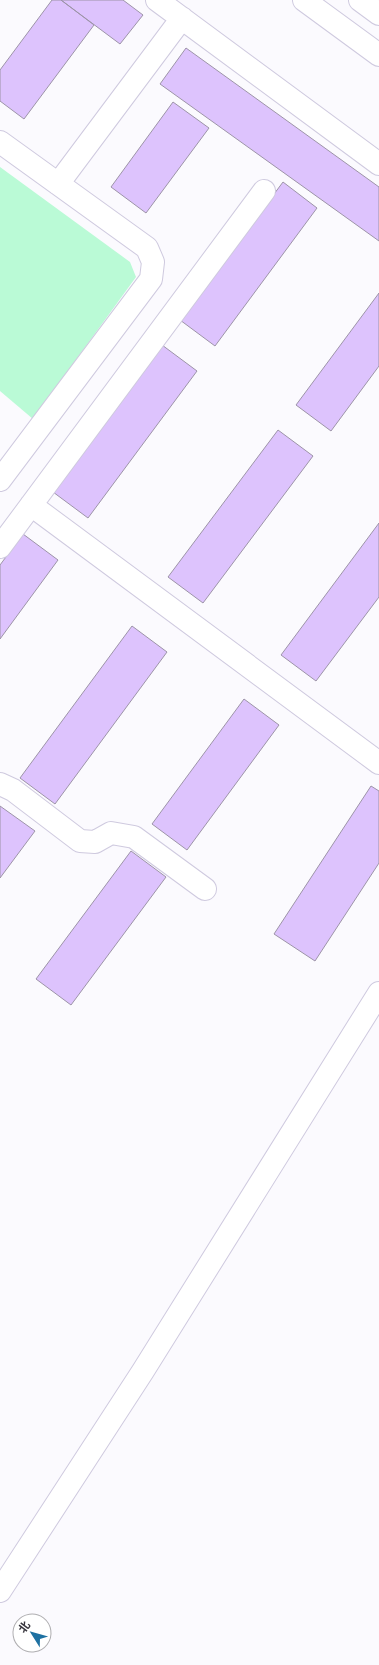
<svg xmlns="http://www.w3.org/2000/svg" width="379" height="1665" viewBox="0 0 379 1665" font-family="'IBM Plex Sans','Noto Sans SC',sans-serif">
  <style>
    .green { fill: #bafad6 }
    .building { fill: #ddc3fd; stroke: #9d94a8 }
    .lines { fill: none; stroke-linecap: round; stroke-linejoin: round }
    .minor-casing { stroke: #cfcadf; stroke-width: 24 }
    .major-casing { stroke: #cfcadf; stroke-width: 24 }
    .minor { stroke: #fff; stroke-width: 22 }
    .major { stroke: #fff; stroke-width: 22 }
  </style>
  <rect width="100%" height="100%" fill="#fbfafe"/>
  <!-- green -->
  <path class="green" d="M0,167L130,262L136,277L33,419L0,391Z"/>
  <!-- building -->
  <path class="building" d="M52,0H61L94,25L24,119L0,101V70Z
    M61,0H123L143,15L120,44Z
    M186,48L379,187V241L160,84Z
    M173,102L209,128L146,213L111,187Z
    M283,182L317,208L215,346L180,320Z
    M379,293V366L331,431L296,405Z
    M162,345L197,371L88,518L53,492Z
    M278,430L313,456L203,603L168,577Z
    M379,523V597L316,681L281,655Z
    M23,534L58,560L0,639V565Z
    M132,626L167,652L55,804L20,778Z
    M244,699L279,725L187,850L152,824Z
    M371,786L379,791V863L315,961L274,934Z
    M0,806L35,831L0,878Z
    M131,851L166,877L71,1005L36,979Z"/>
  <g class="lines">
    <!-- minor casing -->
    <g class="minor-casing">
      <path id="minor" d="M157,0L379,164
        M0,142L147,248L153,262L151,279L0,480
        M58,184L182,18
        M31,505L379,763
        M0,547L264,191
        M0,784L13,790L80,841L95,842L111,833L134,837L205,889
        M0,1591L143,1371L379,993"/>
    </g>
    <!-- major casing -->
    <g class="major-casing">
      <path id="major" d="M304,0L379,55
        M360,0L379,14"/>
    </g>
    <!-- minor -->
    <use href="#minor" class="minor"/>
    <!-- major -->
    <use href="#major" class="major"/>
  </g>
  <!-- north arrow -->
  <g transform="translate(32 1633) rotate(307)"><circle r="19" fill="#ffffff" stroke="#afaeb1"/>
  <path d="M0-3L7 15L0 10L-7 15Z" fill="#1e71a2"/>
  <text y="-6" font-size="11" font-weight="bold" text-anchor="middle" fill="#37353d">北</text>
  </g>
</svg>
